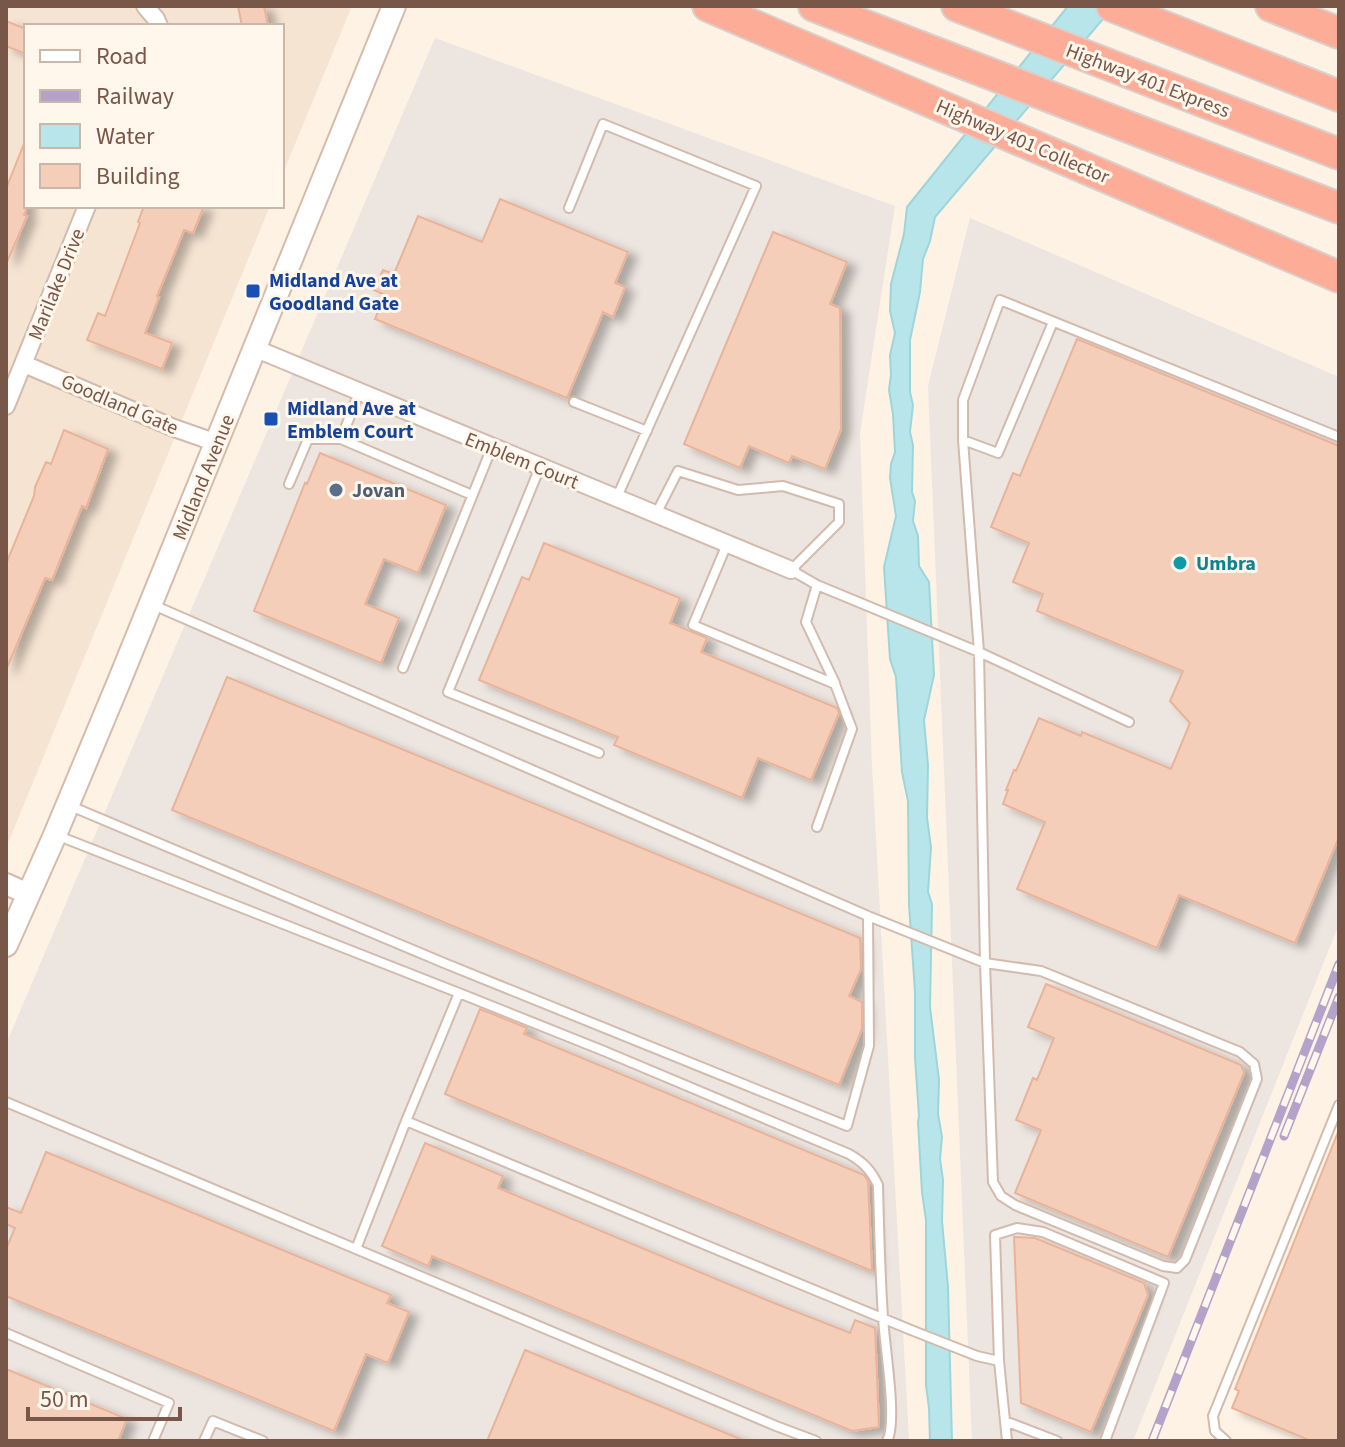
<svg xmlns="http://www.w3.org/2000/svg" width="1345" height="1447" viewBox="0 0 1345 1447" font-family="'Source Sans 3',sans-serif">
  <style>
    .residential { fill: #f6e4d2 }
    .industrial { fill: #ede5df }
    .water { fill: #b7e5e9; stroke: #9dd5db; stroke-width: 2 }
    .building { fill: #f5ceba; stroke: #e9b399; stroke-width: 2; filter: url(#shadow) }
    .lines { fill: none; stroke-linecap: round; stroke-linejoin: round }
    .service-casing { stroke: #d2bbac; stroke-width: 12 }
    .minor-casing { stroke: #d2bbac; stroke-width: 20 }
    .tertiary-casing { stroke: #d2bbac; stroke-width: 24 }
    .secondary-casing { stroke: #d6bbaa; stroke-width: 26 }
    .motorway-casing { stroke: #d9d0cc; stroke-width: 34 }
    .service { stroke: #fff; stroke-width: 8 }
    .minor { stroke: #fff; stroke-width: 16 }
    .tertiary { stroke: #fff; stroke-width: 20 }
    .secondary { stroke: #fff; stroke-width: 22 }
    .motorway { stroke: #fcac97; stroke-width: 30 }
    .rail-casing { stroke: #b4a2c9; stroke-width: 9 }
    .rail { stroke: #fff7ec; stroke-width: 6; stroke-dasharray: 18; stroke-linecap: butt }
    .transit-dot { fill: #1a4fb4; stroke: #fff7ec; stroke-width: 3 }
    .service-dot { fill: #5c6f8a; stroke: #fff7ec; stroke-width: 3 }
    .culture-dot { fill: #0f9aa8; stroke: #fff7ec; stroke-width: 3 }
    .labels { text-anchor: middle; stroke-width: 6; stroke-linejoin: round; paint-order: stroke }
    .street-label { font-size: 20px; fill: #785648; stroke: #fff7ec }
    .transit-label { font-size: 20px; font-weight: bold; fill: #164399; stroke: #fff7ec; text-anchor: start }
    .service-label { font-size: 20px; font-weight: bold; fill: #4e5e75; stroke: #fff7ec; text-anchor: start }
    .culture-label { font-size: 20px; font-weight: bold; fill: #0d838f; stroke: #fff7ec; text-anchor: start }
  </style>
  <defs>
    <filter id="shadow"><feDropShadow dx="9" dy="5" stdDeviation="4" flood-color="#0004"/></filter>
  </defs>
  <rect width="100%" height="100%" fill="#fef2e5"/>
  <!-- residential -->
  <path class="residential" d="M6,6H352L282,176V26H26V206H270L6,848Z"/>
  <!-- industrial -->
  <path class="industrial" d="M435,38L895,206L860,433L872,766L909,1441H6V1044Z
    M970,218L1339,377V924L1133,1441H972L928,386Z"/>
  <!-- water -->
  <path class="water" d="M1068,6H1114L935,217L930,241L923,259L920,292L910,340V392L913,405L910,432L913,445L912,492L915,501L913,521L918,536L919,566L929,582L934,675L924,720L928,765L927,818L931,847L928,892L932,904L930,1007L939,1080L938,1114L942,1137L940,1159L943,1180L942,1221L948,1287L952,1441H930L929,1408L926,1385V1220L922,1192L918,1122L919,1116L915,1058V992L909,905L908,801L902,772L896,677L890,659L884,567L896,516L890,478L891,464L895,452L893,414L889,390L891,375L890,355L895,333L890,311L891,284L904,234L907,207Z"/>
  <!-- building -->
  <path class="building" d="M238,6H264L268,26H242Z
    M6,21L26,29V54L6,46Z
    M25,141L26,210L24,215L27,216L7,262L6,189Z
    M500,199L628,252L615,283L625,287L613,317L603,312L567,398L375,319L385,295L374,290L383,270L394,274L418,216L482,242Z
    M144,206H204L193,233L184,230L157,296L159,297L145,333L172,343L162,369L87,340L98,313L105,316L140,223L138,222Z
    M773,232L847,262L830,304L840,308L841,429L825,469L792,456L789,463L749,446L740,468L684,444Z
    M1077,339L1339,446V837L1295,943L1179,895L1157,948L1017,889L1045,822L1003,804L1008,790H1006L1014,770L1016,771L1039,718L1081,736L1082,732L1171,769L1190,723L1170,701L1183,671L1037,611L1043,594L1013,582L1029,543L991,527L1013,473L1020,476Z
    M64,430L108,449L86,508L82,506L52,580L45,578L6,670V564L34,496L35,487L46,462L51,464Z
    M320,453L446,505L418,573L384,559L365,604L399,618L381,663L254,611L305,483L307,484Z
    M544,543L680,598L670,623L707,638L701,652L837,708L839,713L811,780L758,758L742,798L614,745L618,737L479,680L522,577L529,580Z
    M227,677L860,938L861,969L849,996L862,1002V1029L839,1085L172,810Z
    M1046,984L1241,1065L1244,1073L1168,1257L1015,1193L1041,1130L1016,1120L1033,1078L1037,1080L1054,1038L1028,1027Z
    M480,1009L527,1028L524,1034L864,1175L868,1181L872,1271L445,1094Z
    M1338,1132L1339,1441H1311L1232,1408L1239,1391L1235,1389Z
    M425,1143L503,1176L498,1188L769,1301L850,1333L855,1320L875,1328L879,1427L852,1431L432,1256L428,1266L382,1246Z
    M46,1152L391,1295L387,1303L409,1312L388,1363L366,1354L334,1431L6,1296V1249L15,1228L6,1224V1207L21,1213Z
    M1014,1237L1035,1238L1144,1283L1148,1295L1091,1432L1021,1403Z
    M525,1350L745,1441H487Z
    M6,1369L127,1419L118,1441H6Z"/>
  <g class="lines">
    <!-- service casing -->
    <g class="service-casing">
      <path id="service" d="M569,208L603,124L756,186L617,497
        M574,402L647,431
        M341,439L359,393
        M963,440L998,453L1053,322
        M540,467L448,692L599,753
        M289,484L308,439H341L472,495
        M656,514L678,471L738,490L783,486L839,504V522L791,570L817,585L979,652L1129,722
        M727,544L693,625L835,684L852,729L817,827
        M817,585L806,622L835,683
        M151,604L868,916L985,963L993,1182L1001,1196L1015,1205L1163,1266L1177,1268L1185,1260L1257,1079L1254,1064L1240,1052L1041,971L985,963L979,652L963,440V400L1000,300L1339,437
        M403,668L492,447
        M68,805L444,963L847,1126L869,1046L868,916
        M56,835L459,993L406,1121
        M459,993L604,1051L849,1154C863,1162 871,1170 878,1185C879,1229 880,1273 883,1317C884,1343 898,1422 887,1441
        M6,1102L356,1249L406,1121L911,1330L977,1356L999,1361L995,1235L1017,1228L1043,1232L1164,1283L1105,1441
        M356,1249L776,1426L816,1441
        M6,1333L169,1403L153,1441
        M999,1361L1007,1441
        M1005,1421L1057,1441
        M204,1441L213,1421L263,1441
        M1226,1441L1215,1431L1213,1416L1339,1105"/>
    </g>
    <!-- minor casing -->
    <g class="minor-casing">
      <path id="minor" d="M145,6L156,19L159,26
        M254,348L791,570
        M24,364L174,428L217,443
        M6,406L87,206"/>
    </g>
    <!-- tertiary casing -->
    <g class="tertiary-casing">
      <path id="tertiary" d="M6,884L28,894"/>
    </g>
    <!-- secondary casing -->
    <g class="secondary-casing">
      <path id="secondary" d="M6,945L55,835L118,684L394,6"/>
    </g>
    <!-- motorway casing -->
    <g class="motorway-casing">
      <path id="motorway" d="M708,6L1339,277
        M814,6L1339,208
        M957,6L1339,154
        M1112,6L1339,96
        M1271,6L1339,33"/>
    </g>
    <!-- service -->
    <use href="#service" class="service"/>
    <!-- minor -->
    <use href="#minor" class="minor"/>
    <!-- tertiary -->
    <use href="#tertiary" class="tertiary"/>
    <!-- secondary -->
    <use href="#secondary" class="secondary"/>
    <!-- motorway -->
    <use href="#motorway" class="motorway"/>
    <!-- rail casing -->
    <g class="rail-casing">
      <path id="rail" d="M1284,1136L1339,997
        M1152,1441L1339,964"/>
    </g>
    <!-- rail -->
    <use href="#rail" class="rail"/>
  </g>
  <!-- markers -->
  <g class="transit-dot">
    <rect x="245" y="283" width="16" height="16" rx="4"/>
    <rect x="263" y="411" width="16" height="16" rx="4"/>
  </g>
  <circle class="service-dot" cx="336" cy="490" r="8"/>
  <circle class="culture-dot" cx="1180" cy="563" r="8"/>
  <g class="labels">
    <!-- street labels -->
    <g class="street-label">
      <text transform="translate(1148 80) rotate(21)" y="7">Highway 401 Express</text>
      <text transform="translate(1023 141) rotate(23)" y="7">Highway 401 Collector</text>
      <text transform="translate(56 284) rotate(-68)" y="7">Marilake Drive</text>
      <text transform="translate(120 404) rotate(23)" y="7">Goodland Gate</text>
      <text transform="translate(522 460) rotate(22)" y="7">Emblem Court</text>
      <text transform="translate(203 477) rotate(-68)" y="7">Midland Avenue</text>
    </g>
    <!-- transit labels -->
    <g class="transit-label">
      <text x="269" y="287">Midland Ave at<tspan x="269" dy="23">Goodland Gate</tspan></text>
      <text x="287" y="415">Midland Ave at<tspan x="287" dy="23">Emblem Court</tspan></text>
    </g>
    <!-- service labels -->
    <g class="service-label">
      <text x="352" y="497">Jovan</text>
    </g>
    <!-- culture labels -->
    <g class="culture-label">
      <text x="1196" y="570">Umbra</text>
    </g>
  </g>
  <!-- border -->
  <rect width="1345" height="1447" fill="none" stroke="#785648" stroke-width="16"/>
  <!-- legend -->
  <rect x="24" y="24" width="260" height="184" fill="#fff7ec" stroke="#c9b7aa" stroke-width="2"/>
  <rect x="40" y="50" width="40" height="12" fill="#ffffff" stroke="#c9b7aa" stroke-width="2"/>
  <text x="96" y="64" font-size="24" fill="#785648">Road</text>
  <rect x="40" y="90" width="40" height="12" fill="#b4a2c9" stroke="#c9b7aa" stroke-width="2"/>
  <text x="96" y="104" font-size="24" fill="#785648">Railway</text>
  <rect x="40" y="124" width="40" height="24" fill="#b7e5e9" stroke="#c9b7aa" stroke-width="2"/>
  <text x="96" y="144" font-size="24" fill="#785648">Water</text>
  <rect x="40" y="164" width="40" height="24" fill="#f5ceba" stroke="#c9b7aa" stroke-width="2"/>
  <text x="96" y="184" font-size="24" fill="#785648">Building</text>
  <!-- scale -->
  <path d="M28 1407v12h152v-12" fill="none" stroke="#785648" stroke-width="4"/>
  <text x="40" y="1407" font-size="24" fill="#785648" stroke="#fff7ec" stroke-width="6" paint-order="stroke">50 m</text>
</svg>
